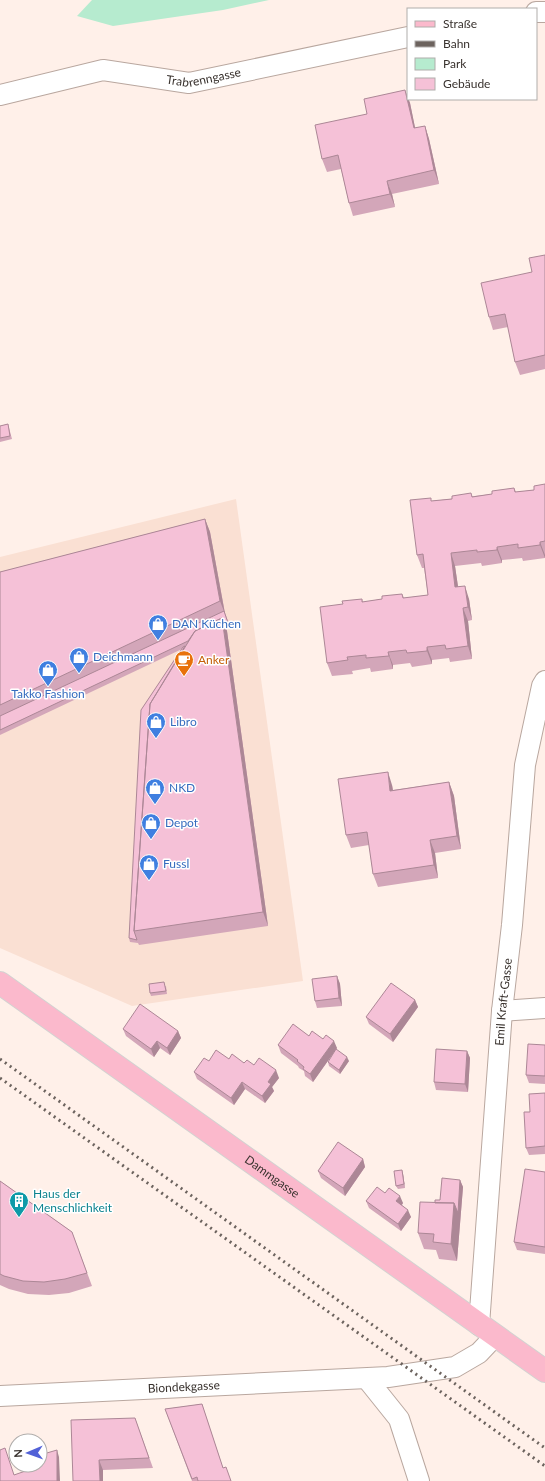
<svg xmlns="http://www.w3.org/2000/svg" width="545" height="1481" viewBox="0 0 545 1481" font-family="Lato,sans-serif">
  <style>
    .built { fill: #fae0d3 }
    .green { fill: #b6ebcf }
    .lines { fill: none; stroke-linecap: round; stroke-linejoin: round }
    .minor-casing { stroke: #b9a79f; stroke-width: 22 }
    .primary-casing { stroke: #d3d2d1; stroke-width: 24 }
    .minor { stroke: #fff; stroke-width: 20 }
    .primary { stroke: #fbb9cc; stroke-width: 22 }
    .rail { stroke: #6c635e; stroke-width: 3; stroke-dasharray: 2 4; stroke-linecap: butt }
    .wall { fill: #d3a6b9 }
    .shaded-wall { fill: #ac8796 }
    .building { fill: #f5c1d7; stroke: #ac8796 }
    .labels { text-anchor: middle; stroke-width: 3; stroke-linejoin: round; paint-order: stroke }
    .street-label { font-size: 12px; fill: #39322e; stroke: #fff }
    .shop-label { font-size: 12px; fill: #366cbe; stroke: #fff; text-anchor: start }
    .food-label { font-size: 12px; fill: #c56008; stroke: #fff; text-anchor: start }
    .culture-label { font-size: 12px; fill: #0d838f; stroke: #fff; text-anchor: start }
  </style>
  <rect width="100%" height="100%" fill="#fff0e9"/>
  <!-- built -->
  <path class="built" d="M236,499L303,981L132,1006L0,948V557Z"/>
  <!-- green -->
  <path class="green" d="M92,0H269L223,10L113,26L77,16Z"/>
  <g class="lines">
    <!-- minor casing -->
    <g class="minor-casing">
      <g id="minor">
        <path d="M536,12H545"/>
        <path id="s1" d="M0,95L103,70L189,83L408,37"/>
        <path d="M502,1011L545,1008"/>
        <path id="s2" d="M479,1325L502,1011L512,925L525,765L542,686L545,681"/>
        <path d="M367,1379L399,1419L419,1481"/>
        <path id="s3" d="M0,1396L388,1377L455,1367L479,1353L495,1336"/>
      </g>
    </g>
    <!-- primary casing -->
    <g class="primary-casing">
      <g id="primary">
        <path id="s4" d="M0,983L545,1371"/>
      </g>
    </g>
    <!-- minor -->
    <use href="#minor" class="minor"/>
    <!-- primary -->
    <use href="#primary" class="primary"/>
    <!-- rail -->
    <path class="rail" d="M0,1059L545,1448
      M0,1078L545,1466"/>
  </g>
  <!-- wall -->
  <path class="wall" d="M408,99L410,103L415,128L425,126L429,139L439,184L392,194L395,207L353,216L349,203L341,169L327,172L322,159L367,114Z
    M545,255V369L520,375L515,362L508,327L493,330L489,317L532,272Z
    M8,424L12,439L0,442V426Z
    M545,484V558L523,561L522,558L502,560V563L482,566L481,563L455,566L458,587L469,599L472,620L468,621L472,659L450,662L449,658L432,660V664L412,667L410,663L393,665V669L371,672L370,668L352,671L353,674L332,676L327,663L343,604L362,599L363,602L382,599L402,594L404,598L428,595L424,568H422L417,555L432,501L492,494L514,488L516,492L534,490Z
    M205,519L210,532L225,613L230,626L226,628L227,631L268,926L139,945L138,943L130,942L129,938L182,649L0,735V572Z
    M449,782L454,796L461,849L435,853L438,878L378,887L373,874L369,845L351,848L346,835L392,785L393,790Z
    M337,976L340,984L342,1006L317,1008L315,1001Z
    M166,986L167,994L151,996L150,993Z
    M415,1000L418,1007L393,1042L369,1024L366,1017Z
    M123,1029L178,1031L181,1038L170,1055L160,1048L154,1057L126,1036Z
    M309,1036L323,1039L337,1048L313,1082L305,1076L304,1071L299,1068L298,1066L281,1053L278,1045Z
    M545,1045V1084L529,1083L526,1075Z
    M467,1051L470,1058L468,1092L436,1090L434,1082Z
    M229,1059L254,1065L279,1078L272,1087L274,1091L265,1103L245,1089L234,1105L197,1079L194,1072L209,1061Z
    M349,1061L340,1074L329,1066L328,1062Z
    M545,1093V1154L529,1155L526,1148L530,1112Z
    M363,1159L365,1167L345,1196L321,1178L318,1171Z
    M402,1170L403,1174L405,1188L398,1189L396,1186Z
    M545,1172V1254L517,1250L514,1242Z
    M460,1180L463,1187L457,1261L439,1259L436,1250L424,1249L418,1233L435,1203L440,1200Z
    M0,1181L72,1232L92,1286L69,1293L49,1295L28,1294L9,1289L0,1285Z
    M385,1193L403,1203L402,1205L411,1217L401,1231L369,1208L366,1201Z
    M202,1404L223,1468L231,1481H192L165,1409Z
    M135,1418L153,1468L103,1470V1481H73Z"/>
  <!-- shaded-wall -->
  <path class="shaded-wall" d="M405,90L410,103L418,142L414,128Z
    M425,126L429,139L439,184L434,170Z
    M387,181L392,194L395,207L390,194Z
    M205,519L210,532L225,614L220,601Z
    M540,542L545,555V558L540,545Z
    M497,547L502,560V563L497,550Z
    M451,553L455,566L460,600L455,587Z
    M465,586L469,599L472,620L468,607Z
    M463,608L468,621L472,659L468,646Z
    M222,618L227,631L268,926L263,912Z
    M427,647L432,660V664L427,651Z
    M388,652L393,665V669L389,656Z
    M388,772L392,785L395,804L390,791Z
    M449,782L454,796L461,849L457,836Z
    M430,840L435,853L438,878L434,865Z
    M337,976L340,984L342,1006L339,998Z
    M415,1000L418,1007L393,1042L390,1034Z
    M178,1031L181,1038L170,1055L167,1048Z
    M157,1041L160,1048L154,1057L151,1049Z
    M334,1041L337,1048L313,1082L310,1074Z
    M467,1051L470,1058L468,1092L465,1084Z
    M347,1057L349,1061L340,1074L339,1070Z
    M276,1070L279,1078L272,1087L274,1091L265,1103L262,1096L268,1082Z
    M242,1082L245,1089L234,1105L231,1098Z
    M363,1159L365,1167L345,1196L343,1188Z
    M402,1170L403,1174L405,1188L404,1184Z
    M460,1180L463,1187L457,1261L451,1244L454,1203Z
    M400,1196L403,1203L399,1209L396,1201Z
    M408,1210L411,1217L401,1231L398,1224Z
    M57,1450L59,1457L60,1481H57Z
    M99,1460L103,1470V1481H100Z"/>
  <!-- building -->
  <path class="building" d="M405,90L414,128L425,126L434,170L387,181L390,194L349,203L338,155L322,159L315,125L367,114L364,99Z
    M545,255V355L515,362L505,314L489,317L481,283L532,272L529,258Z
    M8,424L10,436L0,438V426Z
    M545,484V541L540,542V545L518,548V544L497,547V550L477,552V550L451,553L455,587L465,586L468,607L463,608L468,646L446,649L445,645L427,647V651L407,653L406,650L388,652L389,656L366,658V655L347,657L348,660L327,663L320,607L343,604L342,601L362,599V602L382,599V596L402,594L403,598L428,595L423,554L417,555L410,500L431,498V501L452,499V496L471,493L472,497L492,494V491L514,488L515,492L534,490V486Z
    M205,519L220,601L0,705V572Z
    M224,611L228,623L224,624L222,618L195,631L188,641L0,730V716Z
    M222,618L263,912L134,931L150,704L195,631Z
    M185,646L150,704L134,931L137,940L129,938L141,710L183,647Z
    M388,772L390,791L449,782L457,836L430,840L434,865L373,874L367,832L346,835L338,779Z
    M337,976L339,998L315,1001L312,979Z
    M164,982L166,991L150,993L149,984Z
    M391,983L415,1000L390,1034L366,1017Z
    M140,1004L178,1031L167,1048L157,1041L151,1049L123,1029Z
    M293,1024L309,1036L312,1031L323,1039L326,1035L334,1041L310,1074L303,1069L304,1067L297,1061L298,1060L278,1045Z
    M528,1044L545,1045V1076L526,1075Z
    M336,1049L347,1057L339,1070L328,1062Z
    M436,1049L467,1051L465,1084L434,1082Z
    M216,1050L229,1059L232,1054L244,1063L247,1060L254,1065L259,1058L276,1070L268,1082L271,1084L262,1096L242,1082L231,1098L194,1072L204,1058L209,1061Z
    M545,1093V1146L526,1148L524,1112H530L529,1094Z
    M338,1142L363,1159L343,1188L318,1171Z
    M525,1169L545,1172V1247L514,1242Z
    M402,1170L404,1184L396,1186L394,1171Z
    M442,1178L460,1180L458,1213L454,1203H435V1200H440Z
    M0,1181L72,1232L87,1273L65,1279L44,1282L23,1281L4,1276L0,1274Z
    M377,1187L385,1193L389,1188L400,1196L396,1201L408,1210L398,1224L366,1201Z
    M420,1202L454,1203L451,1244L433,1242L434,1234L418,1233Z
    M202,1404L223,1468L226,1467L231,1481H198L197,1477L192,1479L165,1409Z
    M135,1418L149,1458L99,1460L100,1481H73L71,1420Z
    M5,1448L14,1475L34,1468L33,1465H40V1455L57,1450V1481H0V1450Z"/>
  <!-- icons -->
  <defs>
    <g id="shop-pin" transform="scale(1)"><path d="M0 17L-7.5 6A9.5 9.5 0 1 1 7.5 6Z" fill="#3f7fe0" stroke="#fff"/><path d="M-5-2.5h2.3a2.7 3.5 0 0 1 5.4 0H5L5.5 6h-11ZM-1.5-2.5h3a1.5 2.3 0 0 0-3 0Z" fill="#fff"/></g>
    <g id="cafe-pin" transform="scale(1)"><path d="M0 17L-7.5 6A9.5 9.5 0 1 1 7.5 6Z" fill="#e8710a" stroke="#fff"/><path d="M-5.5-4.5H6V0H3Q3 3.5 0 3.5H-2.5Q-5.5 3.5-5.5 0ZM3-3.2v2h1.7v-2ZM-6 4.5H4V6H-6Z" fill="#fff"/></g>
    <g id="building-pin" transform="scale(1)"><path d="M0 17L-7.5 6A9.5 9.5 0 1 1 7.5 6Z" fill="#0f9aa8" stroke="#fff"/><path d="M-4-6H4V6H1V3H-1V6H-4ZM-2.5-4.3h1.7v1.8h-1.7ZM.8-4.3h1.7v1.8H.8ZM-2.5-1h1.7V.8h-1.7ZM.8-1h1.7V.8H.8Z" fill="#fff"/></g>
  </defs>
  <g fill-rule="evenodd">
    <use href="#shop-pin" x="158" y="624"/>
    <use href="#shop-pin" x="79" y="657"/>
    <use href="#cafe-pin" x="184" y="660"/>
    <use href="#shop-pin" x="48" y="670"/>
    <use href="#shop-pin" x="156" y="722"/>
    <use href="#shop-pin" x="155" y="788"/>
    <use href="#shop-pin" x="151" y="823"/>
    <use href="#shop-pin" x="149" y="864"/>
    <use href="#building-pin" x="19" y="1201"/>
  </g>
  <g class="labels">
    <!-- street labels -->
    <g class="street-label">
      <text dy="4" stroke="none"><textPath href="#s1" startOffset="208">Trabrenngasse</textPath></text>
      <text dy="4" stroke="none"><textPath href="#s2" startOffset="324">Emil Kraft-Gasse</textPath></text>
      <text dy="4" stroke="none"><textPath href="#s4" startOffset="334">Dammgasse</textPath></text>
      <text dy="4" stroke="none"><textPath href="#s3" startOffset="184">Biondekgasse</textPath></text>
    </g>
    <!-- shop labels -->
    <g class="shop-label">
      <text x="172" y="628">DAN Küchen</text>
      <text x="93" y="661">Deichmann</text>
      <text x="48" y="698" text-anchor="middle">Takko Fashion</text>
      <text x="170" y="726">Libro</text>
      <text x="169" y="792">NKD</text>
      <text x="165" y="827">Depot</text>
      <text x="163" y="868">Fussl</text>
    </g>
    <!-- food labels -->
    <g class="food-label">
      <text x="198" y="664">Anker</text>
    </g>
    <!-- culture labels -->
    <g class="culture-label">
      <text x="33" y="1198">Haus der<tspan x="33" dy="14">Menschlichkeit</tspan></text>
    </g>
  </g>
  <!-- legend -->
  <rect x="407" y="8" width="130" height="92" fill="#ffffff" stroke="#b0adab"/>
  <rect x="415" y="21" width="20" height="6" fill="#fbb9cc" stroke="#b0adab"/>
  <text x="443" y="28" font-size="12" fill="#39322e">Straße</text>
  <rect x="415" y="41" width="20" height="6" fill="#6c635e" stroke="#b0adab"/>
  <text x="443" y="48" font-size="12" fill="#39322e">Bahn</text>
  <rect x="415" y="58" width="20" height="12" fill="#b6ebcf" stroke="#b0adab"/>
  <text x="443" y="68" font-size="12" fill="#39322e">Park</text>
  <rect x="415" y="78" width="20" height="12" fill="#f5c1d7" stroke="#b0adab"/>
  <text x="443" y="88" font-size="12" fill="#39322e">Gebäude</text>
  <!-- north arrow -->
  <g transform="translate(28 1453) rotate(268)"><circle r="19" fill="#ffffff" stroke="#b0adab"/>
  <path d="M0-3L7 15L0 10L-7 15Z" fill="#5261d7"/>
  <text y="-6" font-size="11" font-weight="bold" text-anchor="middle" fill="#39322e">N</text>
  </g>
</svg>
